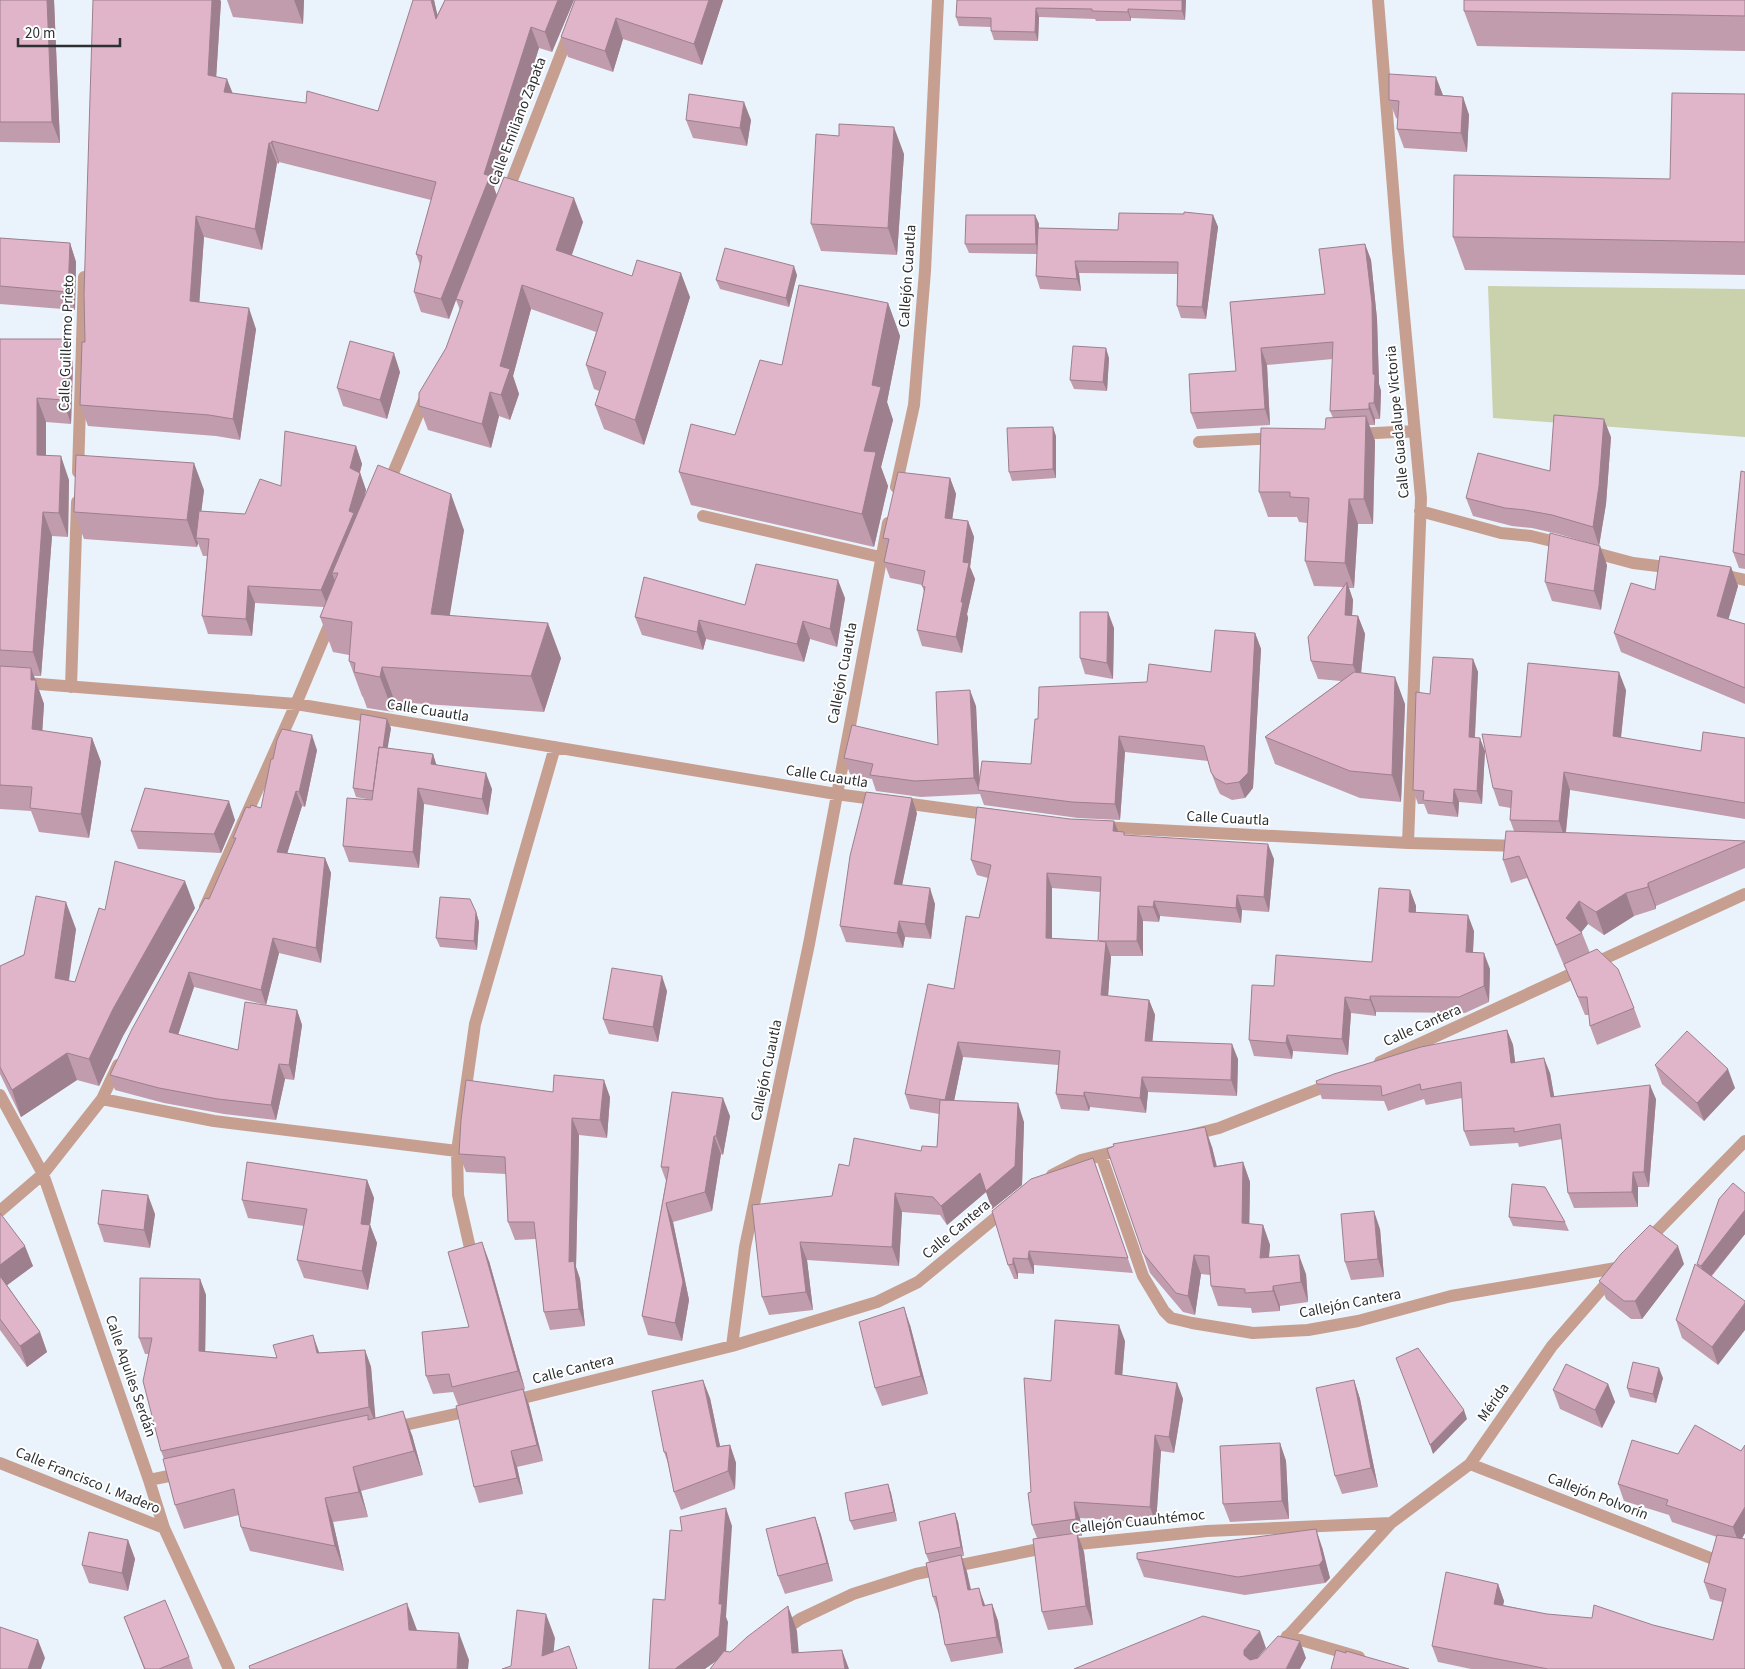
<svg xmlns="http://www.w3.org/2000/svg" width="1745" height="1669" viewBox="0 0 1745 1669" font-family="'Source Sans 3',sans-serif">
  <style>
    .green { fill: #cad1ad }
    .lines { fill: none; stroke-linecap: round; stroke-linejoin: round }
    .minor { stroke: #c79f91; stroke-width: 12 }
    .wall { fill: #c19cad; fill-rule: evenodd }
    .shaded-wall { fill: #9d7f8d }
    .building { fill: #e0b5c9; stroke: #9d7f8d; fill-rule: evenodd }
    .labels { text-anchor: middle; stroke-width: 4; stroke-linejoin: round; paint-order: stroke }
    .street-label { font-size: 15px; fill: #2d3033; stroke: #fff }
  </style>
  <rect width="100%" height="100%" fill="#eaf3fb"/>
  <!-- green -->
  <path class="green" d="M1488,286L1745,289V437L1493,418Z"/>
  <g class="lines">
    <!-- minor -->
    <path class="minor" d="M1378,0L1398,251L1421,498L1408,843
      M507,193L582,0
      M1357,434L1414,431
      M1199,442L1277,438
      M78,472L84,277
      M388,485L427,393
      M896,487L914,405L925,271L938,0
      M1420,511L1501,533L1531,536L1564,544
      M703,516L880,557
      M1588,551L1633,563L1674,568
      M1718,574L1745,580
      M0,681L296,704L836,794L993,815
      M71,687L77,502
      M1099,827L1408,843L1522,846
      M205,907L296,704L333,616
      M1380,1062L1745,894
      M0,1095L43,1174L149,1480L164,1528L229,1669
      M102,1099L214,1121L457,1151
      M1191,1135L1219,1128L1334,1083
      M1101,1155L1143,1276L1164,1311L1171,1318L1192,1323L1253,1333L1308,1330L1358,1321L1451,1296L1622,1267
      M1052,1175L1081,1160L1125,1149
      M0,1211L43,1174L102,1099L118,1065
      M1647,1241L1745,1141
      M470,1248L458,1195L457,1151L475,1024L555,747
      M732,1346L745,1247L809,944L888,523
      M511,1401L732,1346L877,1302L918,1282L1006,1209
      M391,1428L474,1410
      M0,1463L164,1528
      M1470,1464L1713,1559
      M149,1480L184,1473
      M781,1632L800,1619L853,1594L916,1574L1049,1547L1207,1531L1391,1523
      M1287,1636L1359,1657
      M1258,1669L1391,1523L1470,1464L1552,1346L1612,1277"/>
  </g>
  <!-- wall -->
  <path class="wall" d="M0,0H54L60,143L0,142Z
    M227,0H304L303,24L233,17Z
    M434,0L437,15L445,0H574L552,52L539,48L494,188L497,195L583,222L572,255L690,297L644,445L604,429L595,405L599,391L594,389L586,365L596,332L531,309L513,376L519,394L510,420L499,416L491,448L428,430L419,406L446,348L460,310L456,300L449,319L421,312L414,292L420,265L416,254L431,200L279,162V164L277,163L262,250L204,237L199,302L256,329L240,440L216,436L88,426L80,405L85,342L221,1L216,77L232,93L306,103L378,111Z
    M575,0H723L702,65L623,39L613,72L568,57L561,37Z
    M957,0H1186L1185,20L1131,18V21H1096L1095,19L1039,17L1038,41L994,40L991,31V27L959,26L956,17Z
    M1745,0V51L1477,46L1464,11Z
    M1745,94V275L1465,270L1453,237L1670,179Z
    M1443,95L1463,97L1469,115L1467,152L1404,148L1397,129L1398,119L1396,118L1389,100Z
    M686,120H751L747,146L693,138Z
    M904,154L897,255L821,251L811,224Z
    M1035,215L1039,224V228L1118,230L1213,215L1218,227L1206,319L1181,318L1177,306V274L1079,273L1081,291L1040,289L1036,276L1037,254L969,253L965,244Z
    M0,238L70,243L76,262L75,310L0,304Z
    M1365,244L1371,260L1377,319L1379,384L1381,391L1380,419H1375V425H1369L1375,441L1373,524H1358L1354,588H1349L1353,600L1352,615L1358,616L1365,634L1361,673L1405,704L1401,802L1360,798L1275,764L1265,737L1341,681L1318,679L1311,661L1343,587L1314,586L1305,561L1307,523L1299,522L1297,517H1268L1259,492L1325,429L1333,418L1330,411L1333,359L1267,365L1270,425L1197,429L1191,413L1236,371L1230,302L1325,294Z
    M797,275L789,307L720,289L716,280Z
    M888,303L900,336L887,402L893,420L881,467L888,486L874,547L691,505L679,472L735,435L782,365Z
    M0,339H65L73,363L71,424L46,422V455L69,480L68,537L52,536L41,676H34L44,704L42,731L92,738L101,762L89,838L39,832L31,811L0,809Z
    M1109,358L1107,391L1074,389L1070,380Z
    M400,372L387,419L343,406L337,388Z
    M1056,436V478L1012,481L1009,472Z
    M1611,437L1606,504L1599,546L1558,534L1532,528L1512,526L1473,516L1466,498L1550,471Z
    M356,446L362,464L360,472L366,490L365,495L464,530L449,616L561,658L544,712L395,702L393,712L367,708L363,697L362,696L349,661V655L333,652L320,617L324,607L255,603L252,636L208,634L202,616L207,556H203L198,543L197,547L84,539L74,512L204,490L201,511L245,514L281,486Z
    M1745,472V569L1739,568L1733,552Z
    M950,478L956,494L952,519L968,521L974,537L970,567L975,579L967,614L968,618L962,653L922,646L917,630L924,592L922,585L890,578L884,562L887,548L883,538Z
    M1607,565L1601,610L1552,601L1545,582Z
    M1731,567L1738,586L1728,619L1745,624V704L1621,652L1614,633L1655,590Z
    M845,598L837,647L810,639L804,662L706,639L703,650L642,635L635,617L745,605Z
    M1114,628L1113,679L1085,674L1080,658Z
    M1255,633L1261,649L1253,788L1245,798L1232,800L1220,794L1217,788L1211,772L1208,761L1125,752L1120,820L1078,818L984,805L980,794L921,797L876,791L872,779L850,774L844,758L938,745L976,706L979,781L1031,764L1038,719L1147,682L1211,672Z
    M1473,659L1478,672L1475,737L1485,751L1482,804L1459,802L1458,817L1428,814L1424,804H1418L1413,790L1430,694Z
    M1626,690L1621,738L1701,751L1745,738V819L1570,790L1566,833L1745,841V868L1656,906V909L1634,916L1604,935L1588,924L1581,932L1582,933L1590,953L1634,1008L1641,1027L1597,1045L1590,1026L1589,1015H1585L1565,967V968L1527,878L1511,883L1503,860L1514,831L1510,820L1511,808L1499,806L1493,788L1521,737Z
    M391,728L387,748L433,754L436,764L492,789L488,815L424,804L419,868L349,862L343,846L372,800L356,797L353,788Z
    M317,750L305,807L302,806L287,853L325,858L331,873L321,963L279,953L266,1005L194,987L178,1035L238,1050L297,1010L302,1025L294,1080L285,1079L276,1120L224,1114L164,1103L115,1090L110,1075L209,899L234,843L233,838Z
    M917,813L902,885L935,904L931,939L905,937L903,948L846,942L840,926Z
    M235,820L221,853L138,849L131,831Z
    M1118,831L1124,832L1125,835L1274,859L1269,912L1242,910L1241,923L1160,916L1159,922L1143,921V956H1111L1108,996L1149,1000L1155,1015L1152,1041L1238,1059L1237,1096L1148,1092L1146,1113L1090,1107L1089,1111L1061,1109L1056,1094L1058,1065L963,1057L954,1101L1024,1122L1022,1185L992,1209L986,1192L947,1225L940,1215L902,1212L899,1266L807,1260L813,1310L769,1315L762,1297L832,1196L849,1166L921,1151L937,1147L939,1114L910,1109L905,1094L954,989L979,918L988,878L977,875L971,860ZM1052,888L1100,892L1098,941L1052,938Z
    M1410,890L1416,906V913L1474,931L1473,953L1490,969L1489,1002L1465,1013L1376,1012V1016L1351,1013L1348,1055L1293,1051L1292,1059L1254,1056L1249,1040L1274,986L1372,962Z
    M195,908L123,1036L99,1086L77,1080L21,1117L0,1074V966L76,929L69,981L75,982L105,910Z
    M476,912L479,922L477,950L440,947L436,938Z
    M667,991L658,1042L609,1034L603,1019Z
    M1507,1030L1513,1045L1515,1062L1550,1073L1554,1097L1656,1099L1649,1187H1638V1207L1574,1208L1568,1193L1562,1139L1519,1147L1518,1143L1470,1146L1464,1131L1462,1098L1426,1105L1424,1099L1388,1111L1384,1101L1322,1099L1317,1084Z
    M1655,1065L1735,1088L1704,1121L1662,1084Z
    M553,1092L610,1097L607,1138L579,1135L576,1267L580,1279L585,1326L550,1330L544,1312L536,1239L515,1240L508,1222L506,1174L466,1172L459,1154Z
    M730,1116L723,1155L721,1154L712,1211L673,1222L689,1300L682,1341L648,1335L642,1316L666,1181L661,1167Z
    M1212,1147L1217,1166L1243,1162L1250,1182L1249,1224L1263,1225L1270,1245L1269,1257L1306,1274L1308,1302L1280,1306V1311L1252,1313L1251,1308L1218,1306L1211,1286L1210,1275L1201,1274L1195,1315L1183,1312L1150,1273L1143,1253Z
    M1093,1158L1133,1273L1034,1265V1274L1018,1273V1279H1014L1008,1265Z
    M367,1180L374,1198L370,1225L377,1243L368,1290L304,1278L297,1260L304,1226L248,1218L242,1200Z
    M1745,1193V1234L1712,1276L1718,1365L1682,1338L1676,1320L1697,1265Z
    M0,1213L33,1266L7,1285L40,1332L47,1352L27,1367L0,1330Z
    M155,1214L150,1248L104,1242L98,1224Z
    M1509,1217L1565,1222L1569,1231L1513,1226Z
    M1380,1229L1384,1277L1351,1280L1345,1262Z
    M489,1261L525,1389L524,1390L529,1405L543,1461L517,1467L523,1494L479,1503L474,1487L458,1405L453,1392L433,1394L426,1376L469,1327Z
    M1684,1264L1642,1319H1631L1606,1299L1599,1281Z
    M200,1279L206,1295L205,1351L277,1358L319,1353L365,1350L371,1367L375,1418L412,1435L423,1475L361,1491L368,1517L333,1522L344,1571L250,1551L241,1527L239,1515L184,1529L175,1505L164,1459L161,1451L148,1354H145L139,1338Z
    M910,1325L928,1394L882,1406L875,1388Z
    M1125,1341L1122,1375L1177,1383L1183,1399L1174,1453L1161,1451L1156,1523L1080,1518L1082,1536H1078L1084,1552L1093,1625L1048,1630L1042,1612L1037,1538L1032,1525L1031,1492L1051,1381Z
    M1663,1378L1656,1403L1630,1397L1627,1388Z
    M1354,1380L1360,1399L1378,1487L1342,1494L1335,1476Z
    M1608,1384L1615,1402L1602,1428L1560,1409L1553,1390Z
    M710,1398L720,1446L730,1445L736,1463L735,1489L681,1510L674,1492L668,1463L664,1452Z
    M1280,1443L1286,1461L1289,1519L1230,1522L1223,1504Z
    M1745,1445V1533L1742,1538L1745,1669H1471L1438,1662L1432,1646L1498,1584L1504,1601L1503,1605L1547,1614L1653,1625L1713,1640L1722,1602L1710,1599L1704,1582L1717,1537L1672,1522L1669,1515L1624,1501L1618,1484L1678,1454L1741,1451Z
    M888,1484L891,1493L897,1521L854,1530L850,1521Z
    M955,1513L958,1522L964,1556H962L967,1572L971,1589L985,1605L992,1604L998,1621L1003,1653L951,1662L945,1645L939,1614L933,1597L929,1562L926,1554Z
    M815,1517L821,1535L833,1581L785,1594L778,1576Z
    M128,1540L135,1559L128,1591L89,1583L82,1565Z
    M1322,1547L1330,1578L1325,1583L1245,1595L1144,1577L1137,1559Z
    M124,1617L189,1657L193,1669H144Z"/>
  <!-- shaded-wall -->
  <path class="shaded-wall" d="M47,0H54L60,143L52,122Z
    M212,0H220L221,1L215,96L208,75Z
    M294,0H304L303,24Z
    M431,0H434L443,39L436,19Z
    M558,0H574L552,52L545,32Z
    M709,0H723L702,65L694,44Z
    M1182,0H1186L1185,20L1182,11Z
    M1036,8L1039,17L1038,41L1035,32Z
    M1128,9L1131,18V21L1128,12Z
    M616,18L623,39L613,72L605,51Z
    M531,27L539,48L494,188L497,196L456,299V300L449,319L441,299L484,174Z
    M1436,77L1443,95L1442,113L1435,95Z
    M227,79L235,99L224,92Z
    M1463,97L1469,115L1467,152L1461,133Z
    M744,102L751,120L747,146L740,128Z
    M894,127L904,154L897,255L888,228Z
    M272,141L279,162V164L271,143Z
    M269,143L277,163L262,250L255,229Z
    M574,198L583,222L565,274L556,250Z
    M1035,215L1039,224V254L1036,244Z
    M1213,215L1218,227L1206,319L1202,307Z
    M196,216L204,237L198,322L190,301Z
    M70,243L76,262L75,310L68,292Z
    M1365,244L1371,260L1377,319L1379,384L1381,391L1380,419L1374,403L1373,374Z
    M1075,261L1079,273L1081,291L1077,279Z
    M794,266L797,275L789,307L786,298Z
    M681,273L690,297L644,445L635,420Z
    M522,285L531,309L513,376L519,394L510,420L501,395L500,366Z
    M888,303L900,336L887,402L893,420L881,467L888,486L874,547L862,514L864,451L872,385Z
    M249,308L256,329L240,440L233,419Z
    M65,339L73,363L71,424L63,400Z
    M1106,348L1109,358L1107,391L1103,382Z
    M1261,348L1267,365L1270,425L1265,409Z
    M394,353L400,372L387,419L380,400Z
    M490,392L499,416L491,448L482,424Z
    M37,398L46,422V479L37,455Z
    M1369,403L1375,419V425L1369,409Z
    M1366,416L1375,441L1373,524L1364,499Z
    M1604,419L1611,437L1606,504L1599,546L1593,527Z
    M1053,427L1056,436V478L1053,469Z
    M356,446L362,464L357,483L360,473L366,490L357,523L338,573H332L337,586L328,607L321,590L349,511L350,468Z
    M61,456L69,480L68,537L59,513Z
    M194,463L204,490L198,538H196L198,543L197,547L187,520Z
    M950,478L956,494L950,534L945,518Z
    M451,494L464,530L444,650L431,614Z
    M1349,499L1358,524L1354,588L1345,563Z
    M43,512L52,536L41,676L33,652Z
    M968,521L974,537L970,567L975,579L967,614L968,618L962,653L956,637L961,602L963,562Z
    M1600,546L1607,565L1601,610L1594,591Z
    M1731,567L1738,586L1724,635L1717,616Z
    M838,580L845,598L837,647L830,629Z
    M1347,582L1353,600L1351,633L1345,615Z
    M248,586L255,603L252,636L246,619Z
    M1108,612L1114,628L1113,679L1107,663Z
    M1358,616L1365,634L1360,683L1353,665Z
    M699,620L706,639L703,650L697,632Z
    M803,621L810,639L804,662L797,644Z
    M548,623L561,658L544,712L531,676Z
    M1255,633L1261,649L1253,788L1245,798L1239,782Z
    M1473,659L1478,672L1474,750L1469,737Z
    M382,667L395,702L393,712L380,677Z
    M31,668L44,704L41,753L32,729L31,680Z
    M1619,672L1626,690L1619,754L1613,736Z
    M1395,677L1405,704L1401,802L1392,775Z
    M970,690L976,706L980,790H979L974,778Z
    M387,719L391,728L379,800L376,791Z
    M312,735L317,750L305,807L299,792Z
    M1119,736L1125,752L1120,820L1115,804Z
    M92,738L101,762L89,838L81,814Z
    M1480,738L1485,751L1482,804L1477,791Z
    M433,754L438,770L431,764Z
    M1564,772L1570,790L1565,839L1559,821Z
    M486,773L492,789L488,815L482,799Z
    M418,788L424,804L419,868L413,852Z
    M1454,789L1459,802L1458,817L1453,803Z
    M296,791L302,806L283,867L277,852Z
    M912,798L917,813L899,900L894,884Z
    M229,801L235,820L221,853L214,834Z
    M1114,821L1120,836L1113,831Z
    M1268,844L1274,859L1269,912L1264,897Z
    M325,858L331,873L321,963L316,948Z
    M1047,873L1052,888V953L1046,938Z
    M185,881L195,908L123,1036L99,1086L89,1059L113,1009Z
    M1648,883L1656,906V909L1648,887Z
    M930,888L935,904L931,939L925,924Z
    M1410,890L1416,906L1415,928L1409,912Z
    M1626,893L1634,916L1604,935L1596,912Z
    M1237,895L1242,910L1241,923L1236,908Z
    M1154,901L1160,916L1159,922L1153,907Z
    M1579,901L1588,924L1579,935L1566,918Z
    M66,902L76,929L65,1005L55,978Z
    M1138,906L1143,921V956L1137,941Z
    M476,912L479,922L477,950L474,941Z
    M1468,915L1474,931L1472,968L1466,952Z
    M899,921L905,937L903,948L897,933Z
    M273,938L279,953L266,1005L261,990Z
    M1106,942L1111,957L1107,1010L1101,995Z
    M1484,953L1490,969L1489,1002L1484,986Z
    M189,972L194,987L174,1047L169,1032Z
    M662,976L667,991L658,1042L653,1027Z
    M1370,996L1376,1012V1016L1370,1000Z
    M1345,997L1351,1013L1348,1055L1342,1039Z
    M1149,1000L1155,1015L1151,1056L1145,1041Z
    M297,1010L302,1025L294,1080L289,1065Z
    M1507,1030L1513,1045L1517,1078L1511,1063Z
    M1287,1035L1293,1051L1292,1059L1286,1043Z
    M958,1042L963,1057L951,1116L945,1101Z
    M1232,1044L1238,1059L1237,1096L1231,1080Z
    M67,1053L77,1080L21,1117L12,1090Z
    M1544,1058L1550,1073L1557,1112L1551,1097Z
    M279,1064L285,1079L276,1120L271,1105Z
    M1728,1069L1735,1088L1704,1121L1697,1103Z
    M1142,1077L1148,1092L1146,1113L1140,1098Z
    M604,1080L610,1097L607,1138L600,1120Z
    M1650,1085L1656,1099L1649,1187L1644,1172Z
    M1084,1092L1090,1107L1089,1111L1084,1096Z
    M723,1098L730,1116L723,1155L716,1136Z
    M1018,1103L1024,1122L1022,1185L992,1209L986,1192L947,1225L941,1206Z
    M572,1118L579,1135L576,1267L580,1279L585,1326L579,1309L569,1262Z
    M1205,1127L1212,1147L1221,1186L1214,1167Z
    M714,1136L721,1154L712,1211L705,1192Z
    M1243,1162L1250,1182L1249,1243L1242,1223Z
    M1633,1172L1638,1187V1207L1632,1192Z
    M367,1180L374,1198L370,1225L377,1243L368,1290L362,1271L361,1224Z
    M895,1193L902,1212L899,1266L892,1247Z
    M148,1195L155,1214L150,1248L144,1230Z
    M666,1203L673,1222L689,1300L682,1341L675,1323Z
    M1745,1210V1234L1706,1282L1701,1266Z
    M1374,1211L1380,1229L1384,1277L1378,1259Z
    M1263,1225L1270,1245L1267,1277L1260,1258Z
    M482,1242L489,1261L525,1389L518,1371Z
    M800,1242L807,1260L813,1310L806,1292Z
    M25,1246L33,1266L2,1289L0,1283V1265Z
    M1678,1246L1684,1264L1642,1319L1635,1301Z
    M1029,1251L1034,1265V1274L1028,1259Z
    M1194,1255L1201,1274L1195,1315L1188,1296Z
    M1299,1255L1306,1274L1308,1302L1301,1282Z
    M1013,1258L1018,1273V1279L1013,1264Z
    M200,1279L206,1295L205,1367L199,1351Z
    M1273,1286L1280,1306V1311L1273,1291Z
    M1745,1303V1330L1718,1365L1712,1347Z
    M904,1307L910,1325L928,1394L921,1376Z
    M1119,1325L1125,1341L1121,1390L1115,1374Z
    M40,1332L47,1352L27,1367L20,1346Z
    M313,1335L319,1352L323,1370L317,1353Z
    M365,1350L371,1367L376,1424L369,1407Z
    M1659,1368L1663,1378L1656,1403L1653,1394Z
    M703,1380L710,1398L724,1465L717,1447Z
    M1354,1380L1360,1399L1378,1487L1371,1468Z
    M1177,1383L1183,1399L1174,1453L1169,1437Z
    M1608,1384L1615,1402L1602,1428L1595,1410Z
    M523,1389L529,1405L543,1461L537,1445Z
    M1464,1410L1467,1419L1433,1454L1430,1445Z
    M403,1411L412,1435L423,1475L414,1451Z
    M1155,1435L1161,1451L1156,1523L1150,1507Z
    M1280,1443L1286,1461L1289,1519L1282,1501Z
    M730,1445L736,1463L735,1489L728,1471Z
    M511,1451L517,1467L523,1494L517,1478Z
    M353,1467L361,1491L368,1517L359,1492Z
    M888,1484L891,1493L897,1521L894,1512Z
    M325,1498L333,1522L344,1571L335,1546Z
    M1074,1502L1080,1518L1082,1536L1076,1519Z
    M1745,1507V1533L1739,1544L1733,1527Z
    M726,1508L732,1526L726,1617L728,1622L726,1654L705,1669H675L719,1604Z
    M955,1513L958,1522L964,1556L961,1547Z
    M815,1517L821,1535L833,1581L827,1563Z
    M1316,1529L1322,1547L1330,1578L1325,1583L1319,1565Z
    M1077,1533L1084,1552L1093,1625L1086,1606Z
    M128,1540L135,1559L128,1591L122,1573Z
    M961,1555L967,1572L974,1606L968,1590Z
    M1498,1584L1504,1601L1500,1620L1494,1604Z
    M979,1588L985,1605L989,1622L983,1606Z
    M407,1603L417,1630L419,1656L409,1630Z
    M992,1604L998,1621L1003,1653L997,1637Z
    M788,1606L797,1631L800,1669L792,1653Z
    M546,1614L555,1638L552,1669L542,1656Z
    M1260,1631L1266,1648L1250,1667L1244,1655V1650Z
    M459,1633L469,1660L468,1669H457Z
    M38,1640L45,1658L41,1669H28Z
    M1300,1641L1306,1658L1300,1669H1286Z
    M842,1650L849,1669H845Z"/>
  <!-- building -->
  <path class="building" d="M0,0H47L52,122H0Z
    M93,0H212L208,75L227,79L224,92L306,103L307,91L378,111L413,0H431L436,19L445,0H558L545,32L531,27L484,174L490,176L441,299L414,292L422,256L416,254L436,182L272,141L271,143H269L255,229L196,216L190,301L249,308L233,419L209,415L80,405L82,342H85L84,294Z
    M575,0H709L694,44L616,18L605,51L561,37Z
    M957,0H1182V11L1128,9V12L1092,11V9L1036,8L1035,32L991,31V18L956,17Z
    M1464,0H1745V16L1464,11Z
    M1389,74L1436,77L1435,95L1463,97L1461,133L1397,129L1399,101L1389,100Z
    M1672,93L1745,94V242L1453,237L1454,175L1670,179Z
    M689,94L744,102L740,128L686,120Z
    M839,124L894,127L888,228L811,224L816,134L839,136Z
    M504,177L574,198L556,250L632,276L637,260L681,273L635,420L595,405L606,372L586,365L603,313L522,285L500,366L510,369L501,395L490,392L482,424L419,406V393L446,348L463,301L456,299Z
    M1184,212L1213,215L1202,307L1177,306L1178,262L1075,261L1077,279L1036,276L1038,228L1118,230L1119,213L1184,214Z
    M966,215H1035L1036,244H965Z
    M0,238L70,243L68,292L0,286Z
    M1365,244L1372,303L1373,374L1375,375L1374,403H1369V409L1330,411L1333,342L1261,348L1265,409L1191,413L1189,374L1236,371L1230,302L1325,294L1319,249Z
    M725,248L794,266L786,298L716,280Z
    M799,285L888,303L872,385L881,387L864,451L876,452L862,514L679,472L691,424L735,435L760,360L782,365Z
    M0,339H65L63,400L37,398V455L61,456L59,513L43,512L33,652L0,650Z
    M350,341L394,353L380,400L337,388Z
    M1073,346L1106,348L1103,382L1070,380Z
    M1554,415L1604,419L1599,486L1593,527L1552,515L1525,510L1505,508L1466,498L1478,453L1550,471Z
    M1366,416L1364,499H1349L1345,563L1305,561L1309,498L1290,497V492H1259L1261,428L1325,429L1326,418Z
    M1053,427V469L1009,472L1007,428Z
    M285,431L356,446L350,468L360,473L349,511L354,513L321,590L248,586L246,619L202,616L209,539L196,538L199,511L245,514L260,479L281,486Z
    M76,455L194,463L187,520L74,512Z
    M378,465L451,494L431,614L548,623L531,676L382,667L380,677L354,672L355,663L349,661L352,622L320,617L338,573H332Z
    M1741,471L1745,472V555L1733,552Z
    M898,472L950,478L945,518L968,521L963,562L969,563L961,602H963L956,637L917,630L925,587L922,586L925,571L884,562L889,539L883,538Z
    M1550,533L1600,546L1594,591L1545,582Z
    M1660,556L1725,566L1731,567L1717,616L1745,624V688L1614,633L1631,583L1655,590Z
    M756,564L838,580L830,629L803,621L797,644L699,620L697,632L635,617L644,577L745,605Z
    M1347,582L1345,615L1358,616L1353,665L1311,661L1308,637Z
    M1080,612H1108L1107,663L1080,658Z
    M1215,630L1255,633L1248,773L1239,782L1226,784L1215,778L1211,772L1204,746L1119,736L1115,804L1072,802L978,790L982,761L1031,764L1035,719H1038L1039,687L1147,682L1149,664L1211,672Z
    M1433,657L1473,659L1469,737L1480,738L1477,791L1454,789L1453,803L1423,800L1424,791L1413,790L1416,692L1430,694Z
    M1528,663L1619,672L1613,736L1701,751L1703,732L1745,738V803L1564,772L1559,821L1510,820L1512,791L1493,788L1482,734L1521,737Z
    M0,666L31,668V680H36L32,729L92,738L81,814L30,808L32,787L0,785Z
    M1354,672L1395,677L1392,775L1350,771L1265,737Z
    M970,690L974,778L915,781L870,775L873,764L844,758L852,725L938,745L936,692Z
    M361,714L387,719L383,748L379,747L373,791L353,788Z
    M282,729L312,735L299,792L296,791L277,852L325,858L316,948L273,938L261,990L189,972L169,1032L238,1050L245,1002L297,1010L289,1065L279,1064L271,1105L218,1099L159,1088L110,1075L132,1029L205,898L209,899L236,838H233L246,807L250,808L251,805L261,808L271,759H273L277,740Z
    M379,747L433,754L431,764L486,773L482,799L418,788L413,852L343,846L347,798L372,800Z
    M145,788L229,801L214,834L131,831Z
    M866,792L912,798L894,884L930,888L925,924L899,921L897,933L840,926L850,856Z
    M977,807L1070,819L1114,821L1113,831L1124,832V835L1268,844L1264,897L1237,895L1236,908L1154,901L1153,907L1138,906L1137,941H1099L1106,942L1101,995L1149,1000L1145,1041L1232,1044L1231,1080L1142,1077L1140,1098L1084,1092V1096L1056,1094L1060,1051L958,1042L945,1100L905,1094L928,984L954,989L966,916L979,918L991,865L971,860ZM1047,873L1101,877L1098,941L1046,938Z
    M1506,831L1579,833L1745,841V842L1648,883V887L1626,893L1596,912L1579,901L1566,918L1582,933L1556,945L1519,856L1503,860Z
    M115,861L185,881L113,1009L89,1059L67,1053L12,1090L0,1067V966L24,955L36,896L66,902L55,978L75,982L99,908L105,910Z
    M1379,888L1410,890L1409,912L1468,915L1466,952L1484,953V986L1459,997L1370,996V1000L1345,997L1342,1039L1287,1035L1286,1043L1249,1040L1252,985L1274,986L1276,955L1372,962Z
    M440,897L470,899L476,912L474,941L436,938Z
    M1597,949L1618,969L1634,1008L1590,1026L1587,997H1578L1564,964Z
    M612,968L662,976L653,1027L603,1019Z
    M1507,1030L1511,1063L1544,1058L1551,1097L1650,1085L1644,1172H1633L1632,1192L1568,1193L1560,1124L1514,1132V1128L1464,1131L1461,1082L1421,1090L1420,1084L1382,1096L1381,1086L1317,1084L1316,1081L1334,1074L1421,1047Z
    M1687,1031L1728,1069L1697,1103L1655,1065Z
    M554,1075L604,1080L600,1120L572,1118L569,1262L574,1261L579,1309L544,1312L534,1222H508L505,1157L459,1154L461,1120L466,1080L553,1092Z
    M672,1092L723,1098L716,1136H714L705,1192L666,1203L683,1282L675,1323L642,1316L669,1167H661Z
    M940,1100L1018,1103L1015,1166L986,1191L980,1173L941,1206L933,1197L895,1193L892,1247L800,1242L806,1292L762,1297L752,1205L832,1196L839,1164L849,1166L854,1138L921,1151L922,1146L937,1147Z
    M1205,1127L1214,1167L1243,1162L1242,1223L1263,1225L1260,1258L1299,1255L1301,1282L1273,1286V1291L1245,1293V1289L1211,1286L1209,1256L1194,1255L1188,1296L1176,1293L1143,1253L1107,1149L1114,1146L1113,1144Z
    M1093,1158L1128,1258L1029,1251L1028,1259L1013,1258V1264L1008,1265L992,1211L1031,1179Z
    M247,1162L367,1180L361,1224L370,1225L362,1271L297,1260L307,1209L242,1200Z
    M1733,1183L1745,1193V1210L1701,1266L1697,1264L1719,1199Z
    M1512,1184L1545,1187L1565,1222L1509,1217Z
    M102,1190L148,1195L144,1230L98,1224Z
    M1374,1211L1378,1259L1345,1262L1341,1214Z
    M0,1213L25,1246L0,1265Z
    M1650,1225L1678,1246L1635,1301H1624L1599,1281L1621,1254Z
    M482,1242L518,1371L452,1387L449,1374L426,1376L422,1332L469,1327L448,1252Z
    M1695,1264L1745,1301V1303L1712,1347L1676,1320Z
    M0,1276L40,1332L20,1346L0,1319Z
    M140,1278L200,1279L199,1351L277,1358L273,1345L313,1335L317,1353L365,1350L369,1407L161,1451L143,1381L152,1338H139Z
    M904,1307L921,1376L875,1388L859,1322Z
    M1055,1320L1119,1325L1115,1374L1177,1383L1169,1437L1155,1435L1150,1507L1074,1502L1076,1519L1032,1525L1028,1493L1031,1492L1024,1378L1051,1381Z
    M1418,1348L1464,1410L1430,1445L1396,1358Z
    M1633,1362L1659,1368L1653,1394L1627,1388Z
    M1566,1364L1608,1384L1595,1410L1553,1390Z
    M703,1380L717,1447L730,1445L728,1471L674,1492L666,1452H664L652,1391Z
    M1354,1380L1371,1468L1335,1476L1316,1388Z
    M523,1389L537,1445L511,1451L517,1478L474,1487L456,1406Z
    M403,1411L414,1451L353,1467L359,1492L325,1498L335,1546L241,1527L234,1489L175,1505L163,1459L368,1415V1420Z
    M1695,1425L1741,1451L1745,1445V1507L1733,1527L1666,1505L1668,1500L1618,1484L1632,1440L1678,1454Z
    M1280,1443L1282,1501L1223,1504L1220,1446Z
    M888,1484L894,1512L850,1521L845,1493Z
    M726,1508L719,1604H722L719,1636L675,1669H649L653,1599L665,1600L670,1530L682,1531L680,1517Z
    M955,1513L961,1547L926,1554L919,1522Z
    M815,1517L827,1563L778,1576L766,1529Z
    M1316,1529L1323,1560L1319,1565L1238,1577L1137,1559V1553Z
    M89,1532L128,1540L122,1573L82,1565Z
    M1077,1533L1086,1606L1042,1612L1033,1539Z
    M1717,1535L1745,1539V1669H1548L1432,1646L1446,1572L1498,1584L1494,1604L1547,1614L1592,1618L1594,1605L1653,1625L1713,1640L1726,1589L1704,1582Z
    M961,1555L968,1590L979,1588L983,1606L992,1604L997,1637L945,1645L936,1596L933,1597L926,1563Z
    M165,1600L189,1657L159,1669H145L124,1617Z
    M407,1603L409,1630L459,1633L457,1669H250L249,1666Z
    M788,1606L792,1653L842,1650L845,1669H710L724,1651L730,1652L733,1650L747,1637Z
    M517,1610L546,1614L542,1656L569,1646L577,1669H502L511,1666Z
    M1203,1616L1260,1631L1244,1650V1655L1250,1660L1258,1658L1278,1636L1300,1641L1286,1669H1074Z
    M0,1627L38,1640L28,1669H0Z
    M1336,1650L1346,1653V1651L1409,1669H1331Z"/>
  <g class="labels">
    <!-- street labels -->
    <g class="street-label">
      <text transform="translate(517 121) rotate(-69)" y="5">Calle Emiliano Zapata</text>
      <text transform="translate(907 276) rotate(-86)" y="5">Callejón Cuautla</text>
      <text transform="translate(66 343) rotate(-88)" y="5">Calle Guillermo Prieto</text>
      <text transform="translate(1397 422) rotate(-95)" y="5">Calle Guadalupe Victoria</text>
      <text transform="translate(842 673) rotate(-79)" y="5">Callejón Cuautla</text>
      <text transform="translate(428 710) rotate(9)" y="5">Calle Cuautla</text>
      <text transform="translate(827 776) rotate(9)" y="5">Calle Cuautla</text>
      <text transform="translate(1228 818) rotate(3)" y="5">Calle Cuautla</text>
      <text transform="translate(1422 1025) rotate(-24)" y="5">Calle Cantera</text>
      <text transform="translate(766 1070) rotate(-78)" y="5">Callejón Cuautla</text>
      <text transform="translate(956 1229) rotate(-40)" y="5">Calle Cantera</text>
      <text transform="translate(1350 1303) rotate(-11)" y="5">Callejón Cantera</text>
      <text transform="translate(573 1369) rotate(-14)" y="5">Calle Cantera</text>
      <text transform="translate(131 1376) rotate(71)" y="5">Calle Aquiles Serdán</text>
      <text transform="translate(1493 1402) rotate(-55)" y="5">Mérida</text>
      <text transform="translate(88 1480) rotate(22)" y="5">Calle Francisco I. Madero</text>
      <text transform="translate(1598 1496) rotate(21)" y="5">Callejón Polvorín</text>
      <text transform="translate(1138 1521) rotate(-6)" y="5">Callejón Cuauhtémoc</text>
    </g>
  </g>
  <!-- scale -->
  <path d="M18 38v8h102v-8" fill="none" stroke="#2d3033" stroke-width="2.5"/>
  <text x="25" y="38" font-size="15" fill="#2d3033" stroke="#ffffff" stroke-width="4" paint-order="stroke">20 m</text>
</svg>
